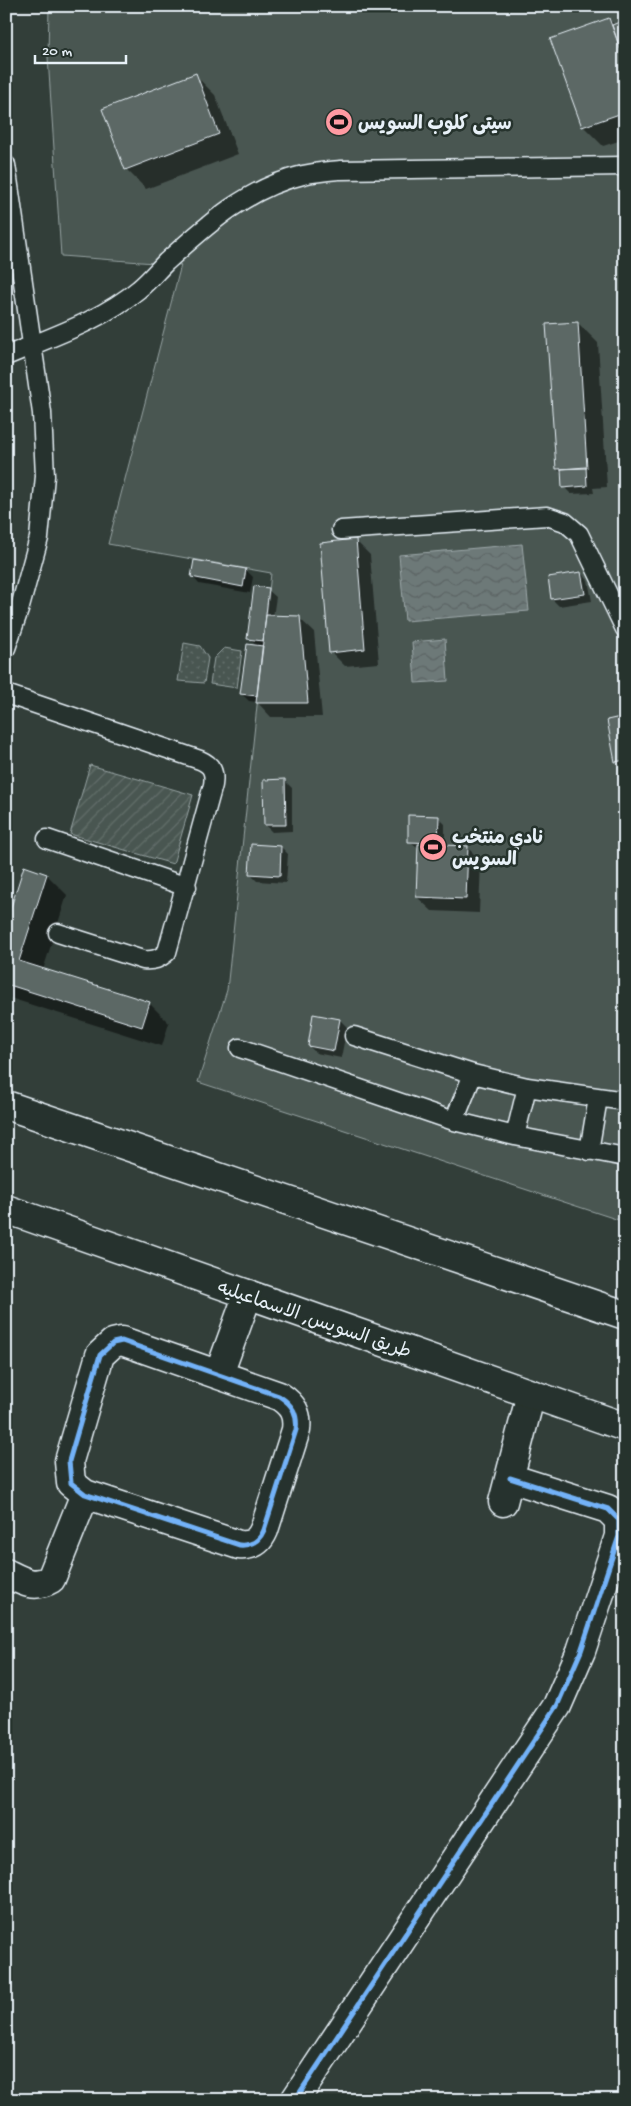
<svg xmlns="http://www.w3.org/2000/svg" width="631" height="2106" viewBox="0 0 631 2106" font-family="'Gochi Hand','Playpen Sans Arabic',sans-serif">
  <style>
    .grass { fill: url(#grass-dots); stroke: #98a4a4 }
    .garden { fill: url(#garden-furrows); stroke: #98a4a4 }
    .pitch { fill: #495651; stroke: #98a4a4 }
    .water { fill: url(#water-waves); stroke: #9ea9ab }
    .shadow { fill: #0007 }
    .building { fill: #5c6865; stroke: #e8f1f8 }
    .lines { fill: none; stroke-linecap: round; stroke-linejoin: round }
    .service-casing { stroke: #e8f1f8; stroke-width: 21 }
    .minor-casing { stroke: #e8f1f8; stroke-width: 31 }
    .primary-casing { stroke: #e8f1f8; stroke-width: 31 }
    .service { stroke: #26332d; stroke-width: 18 }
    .minor { stroke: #26332d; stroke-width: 28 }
    .primary { stroke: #26332d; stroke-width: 28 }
    .cycleway-casing { stroke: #26332d; stroke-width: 8 }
    .cycleway { stroke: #73b2f8; stroke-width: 5 }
    .labels { text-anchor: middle; stroke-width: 5; stroke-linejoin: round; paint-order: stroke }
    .poi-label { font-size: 19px; font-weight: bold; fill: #e8f1f8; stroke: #26332d; text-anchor: start }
    .street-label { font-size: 19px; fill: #e8f1f8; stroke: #26332d }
  </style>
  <defs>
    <pattern id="grass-dots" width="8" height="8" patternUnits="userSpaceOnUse" patternTransform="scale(1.25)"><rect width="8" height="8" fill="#495651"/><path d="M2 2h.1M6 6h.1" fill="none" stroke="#636f6b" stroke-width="1.8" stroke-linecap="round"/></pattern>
    <pattern id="garden-furrows" width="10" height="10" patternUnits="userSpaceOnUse" patternTransform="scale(1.25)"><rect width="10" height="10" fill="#495651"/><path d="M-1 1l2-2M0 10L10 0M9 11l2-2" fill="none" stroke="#636f6b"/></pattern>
    <pattern id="water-waves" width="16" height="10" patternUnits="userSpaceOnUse" patternTransform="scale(1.25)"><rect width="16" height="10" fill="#6d7978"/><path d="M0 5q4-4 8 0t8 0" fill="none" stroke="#5b6363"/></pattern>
  </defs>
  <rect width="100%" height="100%" fill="#323e39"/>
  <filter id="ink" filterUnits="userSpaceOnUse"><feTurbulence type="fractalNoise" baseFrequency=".02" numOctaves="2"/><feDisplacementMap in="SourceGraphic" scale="10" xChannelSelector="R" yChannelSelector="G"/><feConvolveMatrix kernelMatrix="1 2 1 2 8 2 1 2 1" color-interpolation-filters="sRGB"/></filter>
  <g filter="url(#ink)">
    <!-- grass -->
    <path class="grass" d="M184,643L200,646L208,658L204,683L178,681Z
      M224,648L242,651L237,688L210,684L214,658Z"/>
    <!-- garden -->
    <path class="garden" d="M90,765L193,795L173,864L70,834Z"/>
    <!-- pitch -->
    <path class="pitch" d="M49,6H625V1222L198,1082L227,990L271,573L108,544L181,265L61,256L48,57Z"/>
    <!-- water -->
    <path class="water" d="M522,544L529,611L405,621L399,555Z
      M445,639L448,681L415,683L412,642Z"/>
    <!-- shadow -->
    <path class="shadow" d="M609,19L615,25L625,22V139L603,146L583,126Z
      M195,75L215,95L238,154L146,189L126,169Z
      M578,323L598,343L607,487L593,488L594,493L571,494L564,487L563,475L557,469Z
      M356,541L370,555L379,663L345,666L331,652Z
      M195,562L246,570L253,577L250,593L199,584L192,576Z
      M581,573L588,580L592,601L559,606L552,599L549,578Z
      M268,590L276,597L273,617L299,618L314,632L322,717H271L257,702L249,701L242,694L257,647L249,638Z
      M625,718V770L616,761Z
      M285,781L292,788V831L272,832L265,825Z
      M438,817L445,824V846L467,847L481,861L479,913L432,911L417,897L419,848L409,841Z
      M281,847L288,854L286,883L257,881L250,874Z
      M47,875L67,895L43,970L149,1003L169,1023L162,1046L10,998L6,994V927Z
      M314,1016L340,1020L347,1027L341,1058L316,1053L309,1046Z"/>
    <!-- building -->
    <path class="building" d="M609,18L625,62V112L582,127L550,39Z
      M625,20V62L612,25Z
      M196,73L219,134L125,170L102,109Z
      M578,322L587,468L556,469L546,324Z
      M586,467L587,486L562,488L561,469Z
      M356,539L365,649L329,653L320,543Z
      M194,560L246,569L243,587L191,577Z
      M581,572L585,594L551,599L548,577Z
      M254,586L269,588L263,641L247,639Z
      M266,615L300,616L308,703H256Z
      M247,644L263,646L257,696L240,694Z
      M625,696V710H621L618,698Z
      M625,716V760L615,762L607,720Z
      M285,779L286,825H264L263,780Z
      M408,815L439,816L438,843L408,842Z
      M251,844L281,846L280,876L249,874Z
      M418,844L468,846L466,899L416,897Z
      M24,866L47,874L19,961L150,1002L142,1027L6,984V923Z
      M313,1014L340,1019L334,1051L308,1046Z"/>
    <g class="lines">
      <!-- service casing -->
      <g class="service-casing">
        <path id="service" d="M6,165L42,413L45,476L39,538L20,607L6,648
          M6,356C51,337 101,321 139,289C149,281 157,271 166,262C207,225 247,188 303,175C315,172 328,171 340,170L625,166
          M341,530L547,516L565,522L579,534L625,629
          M6,694L200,760C212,765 215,772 213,785L167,952C159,959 154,961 143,960L58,933
          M47,839L187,887
          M354,1036L473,1074L527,1087L625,1101
          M240,1048L454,1121L515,1136L625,1157
          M454,1121L473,1074
          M515,1136L527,1087
          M589,1151L598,1098"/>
      </g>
      <!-- minor casing -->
      <g class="minor-casing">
        <path id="minor" d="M122,1341L279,1396C293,1405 298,1414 296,1430L264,1530C259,1542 251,1546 239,1545L85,1494L71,1483L69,1461L100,1355L113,1343Z
          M219,1374L248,1294
          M503,1502L531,1394
          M6,1573C22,1581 34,1589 51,1579L85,1494
          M295,2100L557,1706L581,1651L619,1536V1520L608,1509L510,1478"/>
      </g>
      <!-- primary casing -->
      <g class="primary-casing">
        <path id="primary" d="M6,1105L625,1315
          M6,1209L625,1427"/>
      </g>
      <!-- service -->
      <use href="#service" class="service"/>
      <!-- minor -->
      <use href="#minor" class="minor"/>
      <!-- primary -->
      <use href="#primary" class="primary"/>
      <!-- cycleway casing -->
      <g class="cycleway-casing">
        <path id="cycleway" d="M122,1341L279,1396C293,1405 298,1414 296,1430L264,1530C259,1542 251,1546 239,1545L85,1494L71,1483L69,1461L100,1355L113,1343Z
          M295,2100L557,1706L581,1651L619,1536V1520L608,1509L510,1478"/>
      </g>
      <!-- cycleway -->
      <use href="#cycleway" class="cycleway"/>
    </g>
  </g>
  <!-- icons -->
  <defs>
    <g id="stadium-disc" transform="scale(1.4375)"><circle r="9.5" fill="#ff9aa2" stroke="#26332d"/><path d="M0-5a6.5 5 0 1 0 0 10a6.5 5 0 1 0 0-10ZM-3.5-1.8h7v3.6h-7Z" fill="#111"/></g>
  </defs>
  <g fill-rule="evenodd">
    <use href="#stadium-disc" x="339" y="122"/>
    <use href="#stadium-disc" x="433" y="847"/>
  </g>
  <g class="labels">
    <!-- poi labels -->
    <g class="poi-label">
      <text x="358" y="129">سيتى كلوب السويس</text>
      <text x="452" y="843">نادي منتخب<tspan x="452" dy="22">السويس</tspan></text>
    </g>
    <!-- street labels -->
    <g class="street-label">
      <text transform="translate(315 1318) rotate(19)" y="7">طريق السويس, الاسماعيليه</text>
    </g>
  </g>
  <!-- margin -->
  <rect width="631" height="2106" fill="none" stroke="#26332d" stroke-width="25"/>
  <rect x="12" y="12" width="606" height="2081" fill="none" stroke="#e8f1f8" stroke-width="2" filter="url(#ink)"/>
  <!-- scale -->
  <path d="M35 55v8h91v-8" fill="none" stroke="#e8f1f8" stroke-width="2.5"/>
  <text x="42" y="55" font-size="15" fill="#e8f1f8" stroke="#26332d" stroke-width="4" paint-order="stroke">20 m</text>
</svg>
